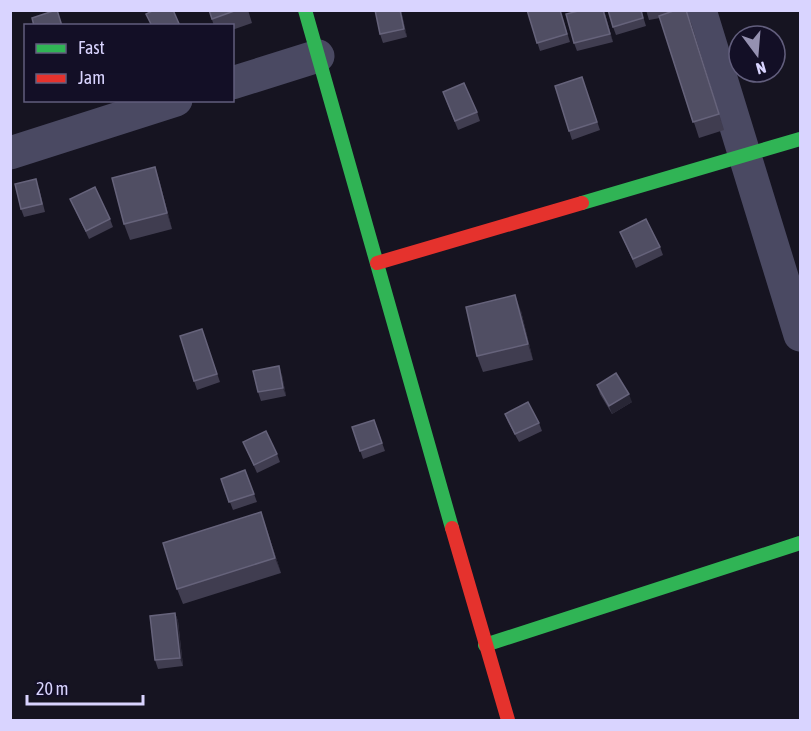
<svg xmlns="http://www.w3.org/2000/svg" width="811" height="731" viewBox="0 0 811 731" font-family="'Asap Condensed',sans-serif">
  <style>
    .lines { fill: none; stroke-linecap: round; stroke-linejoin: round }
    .street { stroke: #4a4962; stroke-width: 33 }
    .fast { stroke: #30b455; stroke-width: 14 }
    .jam { stroke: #e5322d; stroke-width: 14 }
    .wall { fill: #403d50 }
    .shaded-wall { fill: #282635 }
    .building { fill: #504e63; stroke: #66637b; stroke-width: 1.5 }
  </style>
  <rect width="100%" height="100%" fill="#161421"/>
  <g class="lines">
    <!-- street -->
    <path class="street" d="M700,10L800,335
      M232,83L318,56
      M10,153L176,100"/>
    <!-- fast -->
    <path class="fast" d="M305,10L452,528
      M582,203L800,139
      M485,645L800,543"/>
    <!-- jam -->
    <path class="jam" d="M377,263L582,203
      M452,528L508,720"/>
  </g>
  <!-- wall -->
  <path class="wall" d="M209,10H248L252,23L232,30V26H214Z
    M401,10L407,37L383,43L380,34Z
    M527,10H560L570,42L540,51Z
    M582,10H604L613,42L577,51L574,43Z
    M641,10L646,26L616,35L613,27Z
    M646,10H669L670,13L691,23L724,130L699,138L660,18L649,20Z
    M582,77L600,130L572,140L555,86Z
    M446,100L477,112L480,121L458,130Z
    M155,167L160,183L172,229L130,240L124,224Z
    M39,188L45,212L24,217L21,209Z
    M70,199L110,219L113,227L89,239Z
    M620,232L660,247L663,255L636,268Z
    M521,311L533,360L483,372L477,356Z
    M202,329L220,382L197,390L194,381Z
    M282,375L286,396L261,401L258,392Z
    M597,385L632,402L612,414L600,394Z
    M505,414L539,423L542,431L519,442L508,422Z
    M374,420L385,451L363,459L352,427Z
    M243,442L277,454L280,462L257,473Z
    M245,470L257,502L233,510L221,479Z
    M266,527L281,573L183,604L177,589Z
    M175,613L178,621L183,666L158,669L155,660Z"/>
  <!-- shaded-wall -->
  <path class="shaded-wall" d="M400,10H401L407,37L404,29Z
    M603,10L605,14L613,42L610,34Z
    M686,10L691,23L724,130L719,114Z
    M155,167L160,183L172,229L167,213Z
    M515,295L521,311L533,360L528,344Z
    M279,366L282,375L286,396L283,388Z
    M629,394L632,402L612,414L609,406Z
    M261,512L266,527L281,573L275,558Z
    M175,613L178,621L183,666L180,658Z"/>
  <!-- building -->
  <path class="building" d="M56,10H57L62,26H34L32,18Z
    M154,10H173L180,26H152L146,14Z
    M209,10H237L212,19Z
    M375,10H400L404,29L380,34Z
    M527,10H560L567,34L537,43Z
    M582,10H603L610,34L574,43L566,14Z
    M608,10H641L643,18L613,27Z
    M676,10H686L719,114L693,122L659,16Z
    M582,77L597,122L569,131L555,86Z
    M464,83L477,112L455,121L443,92Z
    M155,167L167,213L124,224L112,178Z
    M36,179L42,204L21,209L15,184Z
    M95,187L110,219L86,231L70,199Z
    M646,219L660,247L633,259L620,232Z
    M515,295L528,344L477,356L466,307Z
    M202,329L217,374L194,381L180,336Z
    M279,366L283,388L258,392L253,371Z
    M616,373L629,394L609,406L597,385Z
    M528,402L539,423L515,434L505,414Z
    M374,420L382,443L360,451L352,427Z
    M266,431L277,454L254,465L243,442Z
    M245,470L254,494L229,502L221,479Z
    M261,512L275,558L177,589L163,543Z
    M175,613L180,658L155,660L150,616Z"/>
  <!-- border -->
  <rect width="811" height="731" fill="none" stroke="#d9d4ff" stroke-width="24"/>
  <!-- legend -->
  <rect x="24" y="24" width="210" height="78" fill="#130f26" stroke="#625e7d" stroke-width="1.5"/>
  <rect x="36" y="44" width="30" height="9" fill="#30b455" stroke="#625e7d" stroke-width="1.5"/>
  <text x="78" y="54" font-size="18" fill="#d9d4ff">Fast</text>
  <rect x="36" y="74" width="30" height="9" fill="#e5322d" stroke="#625e7d" stroke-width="1.5"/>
  <text x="78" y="84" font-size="18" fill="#d9d4ff">Jam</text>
  <!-- north arrow -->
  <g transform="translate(757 54) rotate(164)"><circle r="28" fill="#130f26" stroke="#625e7d" stroke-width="1.5"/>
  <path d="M0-4.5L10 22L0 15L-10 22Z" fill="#9591b1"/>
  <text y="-9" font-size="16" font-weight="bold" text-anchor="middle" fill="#d9d4ff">N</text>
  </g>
  <!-- scale -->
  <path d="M27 695v9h116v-9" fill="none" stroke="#d9d4ff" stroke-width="3"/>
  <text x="36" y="695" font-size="18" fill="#d9d4ff" stroke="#130f26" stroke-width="4.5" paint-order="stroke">20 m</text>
</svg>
